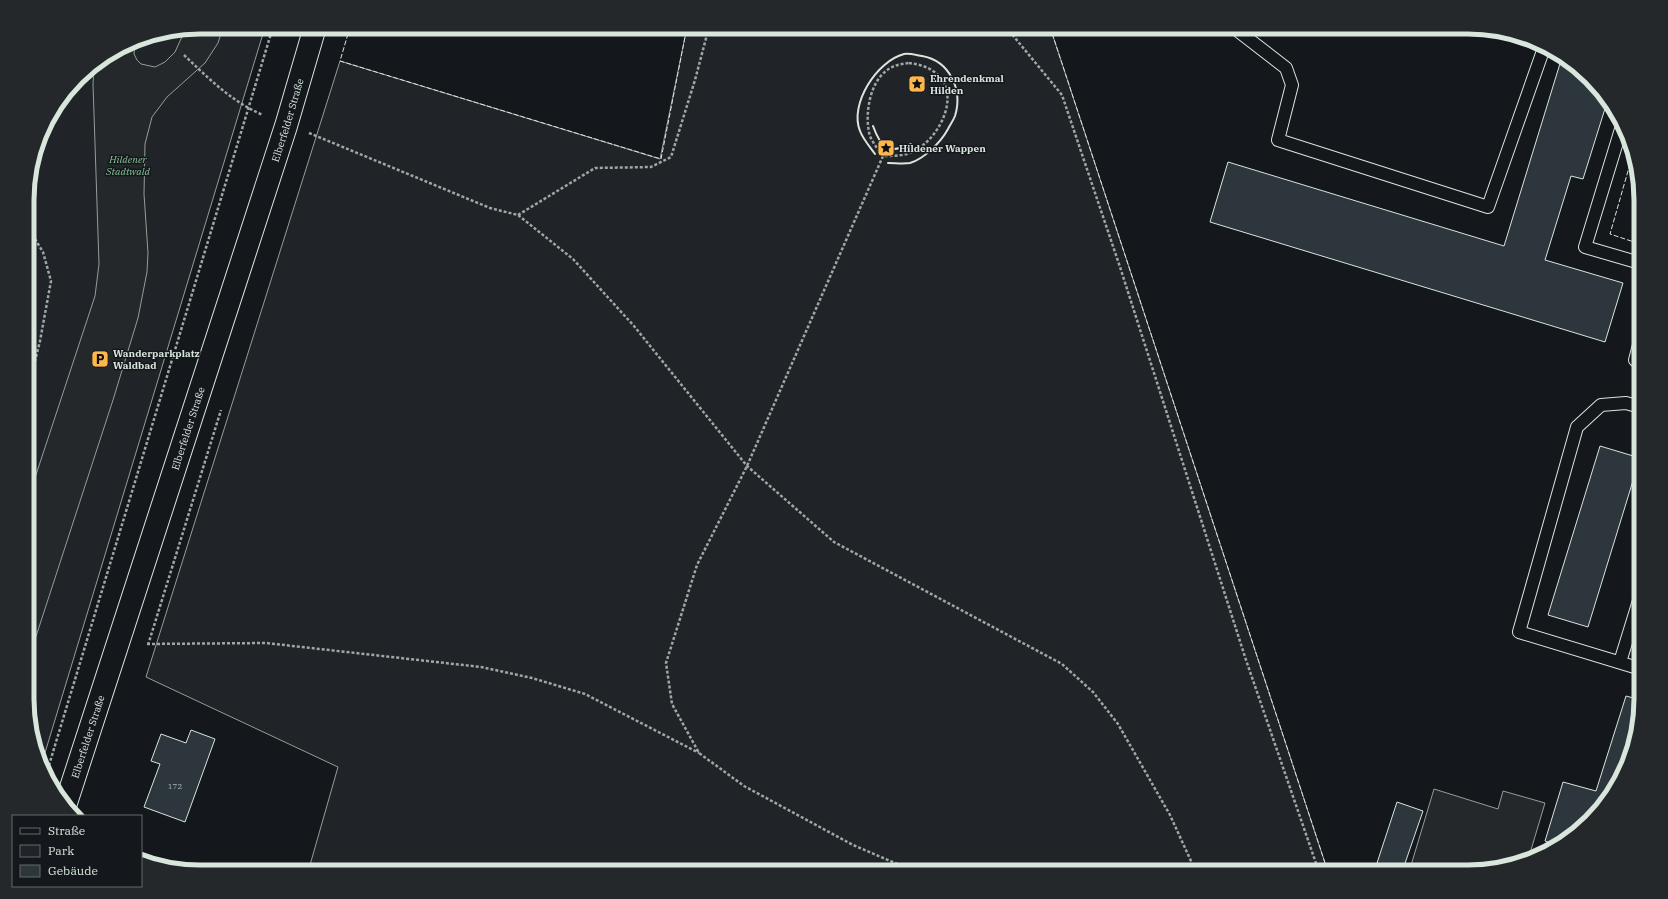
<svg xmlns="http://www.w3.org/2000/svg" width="1668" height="899" viewBox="0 0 1668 899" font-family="'IBM Plex Serif',serif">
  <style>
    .green { fill: #202428; stroke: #939e99 }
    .parking { fill: #24282b; stroke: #939e99 }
    .building { fill: #2c363c; stroke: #d8e6dc }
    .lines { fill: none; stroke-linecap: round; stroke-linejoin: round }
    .lane-casing { stroke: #d8e6dc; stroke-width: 14 }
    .primary-casing { stroke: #d8e6dc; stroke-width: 24 }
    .path { stroke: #9da8a2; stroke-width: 2.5; stroke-dasharray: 3 2; stroke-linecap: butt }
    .lane { stroke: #14181c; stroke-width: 12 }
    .primary { stroke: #14181c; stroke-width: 22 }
    .fence { stroke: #d8e6dc; stroke-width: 1; stroke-dasharray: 5 2; stroke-linecap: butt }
    .wall { stroke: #d8e6dc; stroke-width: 2 }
    .labels { text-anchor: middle; stroke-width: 3; stroke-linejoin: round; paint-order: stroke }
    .number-label { font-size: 8px; fill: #adbab4 }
    .poi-label { font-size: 10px; font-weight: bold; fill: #d8e6dc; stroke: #14181c; text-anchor: start }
    .street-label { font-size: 10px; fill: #d8e6dc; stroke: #14181c }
    .park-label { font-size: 10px; font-style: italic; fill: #8ac095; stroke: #14181c }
    .rim { fill: none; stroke: #d8e6dc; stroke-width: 5 }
  </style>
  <rect width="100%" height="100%" fill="#14181c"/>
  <!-- green -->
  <path class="green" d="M200,27H265L41,766L29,722L27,189L45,123L86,70L134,40Z
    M687,27H1050L1328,872H308L338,767L146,677L340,61L660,159Z"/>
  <!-- parking -->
  <path class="parking" d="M200,27H223L218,43L205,63L167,97L152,117L145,144L144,194L148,253L147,272L138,318L113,400L28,661V499L95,296L99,264L93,84L94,65L135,40L134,54L137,60L141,64L155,67L165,62L175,52L185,30Z
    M1434,789L1498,809L1503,791L1545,803L1528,860L1479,872H1409Z"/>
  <!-- building -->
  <path class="building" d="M1562,57L1582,70L1608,99L1583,179L1571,176L1545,260L1623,283L1605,342L1210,222L1228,162L1504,246Z
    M1600,446L1640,458L1588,627L1548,615Z
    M1626,696L1641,700L1623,776L1598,813L1564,843L1558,846L1545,841L1563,782L1596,791Z
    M191,730L215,739L185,822L144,807L160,764L151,761L161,734L186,743Z
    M1397,802L1423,811L1402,872L1377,863Z"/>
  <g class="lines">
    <!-- lane casing -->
    <g class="lane-casing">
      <path id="lane" d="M1233,27L1286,68L1292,85L1278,140L1488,207L1545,45
        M1621,129L1585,247L1640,263
        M1635,360L1640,341
        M1640,407L1626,403L1601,405L1577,427L1519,632L1641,669
        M1620,662L1641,594"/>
    </g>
    <!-- primary casing -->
    <g class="primary-casing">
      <g id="primary">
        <path id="s1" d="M65,806L286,126L315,27"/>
      </g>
    </g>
    <!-- path -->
    <path class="path" d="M1006,27L1062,95L1120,267L1246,660L1319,872
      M184,55C208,78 232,102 263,115
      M909,63C917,64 926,66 933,71C963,91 941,136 916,150C907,156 894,156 883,156C878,149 870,140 869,132C865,113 870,83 886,71C893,65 901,64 909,63Z
      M309,133L490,208L518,215L573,259L634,326L747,466L834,542L1062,664L1093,692L1118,724L1170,815L1196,872
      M883,156L747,466L697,565L666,663L672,704L699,753L744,786L853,845L916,872
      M518,215L595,168L651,167L671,157L695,80L709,27
      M27,226L43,252L51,281L40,341L28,389
      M147,644L266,643L481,667L532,678L585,694L699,753
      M148,645L221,410
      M46,775L273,27"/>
    <!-- lane -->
    <use href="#lane" class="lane"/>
    <!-- primary -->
    <use href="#primary" class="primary"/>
    <!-- fence -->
    <path class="fence" d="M350,27L340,61L661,159L687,27
      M1050,27L1328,872
      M1632,157L1610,234L1640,244"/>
    <!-- wall -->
    <path class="wall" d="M873,126C881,148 888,155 911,144
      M875,154C870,147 863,139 860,131C849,104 877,61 904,54C909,53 916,55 922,56C950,61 963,90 955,116C953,121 950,125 948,129C941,142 924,159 910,163C903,164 895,163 888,163"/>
  </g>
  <!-- icons -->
  <defs>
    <g id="sight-square" transform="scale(0.9)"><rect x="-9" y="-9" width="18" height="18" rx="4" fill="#ffb74d" stroke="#14181c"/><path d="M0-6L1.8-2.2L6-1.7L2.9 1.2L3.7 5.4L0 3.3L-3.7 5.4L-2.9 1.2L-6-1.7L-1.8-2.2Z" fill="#111"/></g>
    <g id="parking-square" transform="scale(0.9)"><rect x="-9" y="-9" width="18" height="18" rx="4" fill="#ffb74d" stroke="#14181c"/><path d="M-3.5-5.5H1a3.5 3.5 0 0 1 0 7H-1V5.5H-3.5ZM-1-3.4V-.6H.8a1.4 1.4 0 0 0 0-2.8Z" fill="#111"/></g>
  </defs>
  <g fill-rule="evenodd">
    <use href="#sight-square" x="917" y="84"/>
    <use href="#sight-square" x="886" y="148"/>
    <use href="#parking-square" x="100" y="359"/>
  </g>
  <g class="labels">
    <!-- number labels -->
    <g class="number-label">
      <text x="175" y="789">172</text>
    </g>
    <!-- poi labels -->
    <g class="poi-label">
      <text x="930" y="82">Ehrendenkmal<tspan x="930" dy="12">Hilden</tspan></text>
      <text x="899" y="152">Hildener Wappen</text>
      <text x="113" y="357">Wanderparkplatz<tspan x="113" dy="12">Waldbad</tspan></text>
    </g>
    <!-- street labels -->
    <g class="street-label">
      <text dy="4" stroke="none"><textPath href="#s1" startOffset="721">Elberfelder Straße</textPath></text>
      <text dy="4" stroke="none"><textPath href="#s1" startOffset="397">Elberfelder Straße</textPath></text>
      <text dy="4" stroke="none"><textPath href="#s1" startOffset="73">Elberfelder Straße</textPath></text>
    </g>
    <!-- park labels -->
    <g class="park-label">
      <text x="128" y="163">Hildener<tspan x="128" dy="12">Stadtwald</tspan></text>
    </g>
  </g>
  <!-- crop -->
  <path d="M0 0H1668V899H0ZM200 34H1468A166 166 0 0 1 1634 200V699A166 166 0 0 1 1468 865H200A166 166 0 0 1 34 699V200A166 166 0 0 1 200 34Z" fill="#24282b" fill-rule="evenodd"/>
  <path class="rim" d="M200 34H1468A166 166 0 0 1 1634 200V699A166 166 0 0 1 1468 865H200A166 166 0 0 1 34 699V200A166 166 0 0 1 200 34Z"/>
  <!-- legend -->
  <rect x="12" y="815" width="130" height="72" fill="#14181c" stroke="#626a69"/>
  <rect x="20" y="828" width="20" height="6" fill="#14181c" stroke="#626a69"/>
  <text x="48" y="835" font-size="12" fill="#d8e6dc">Straße</text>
  <rect x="20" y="845" width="20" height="12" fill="#202428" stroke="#626a69"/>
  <text x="48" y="855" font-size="12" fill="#d8e6dc">Park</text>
  <rect x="20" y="865" width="20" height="12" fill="#2c363c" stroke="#626a69"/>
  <text x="48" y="875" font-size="12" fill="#d8e6dc">Gebäude</text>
</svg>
